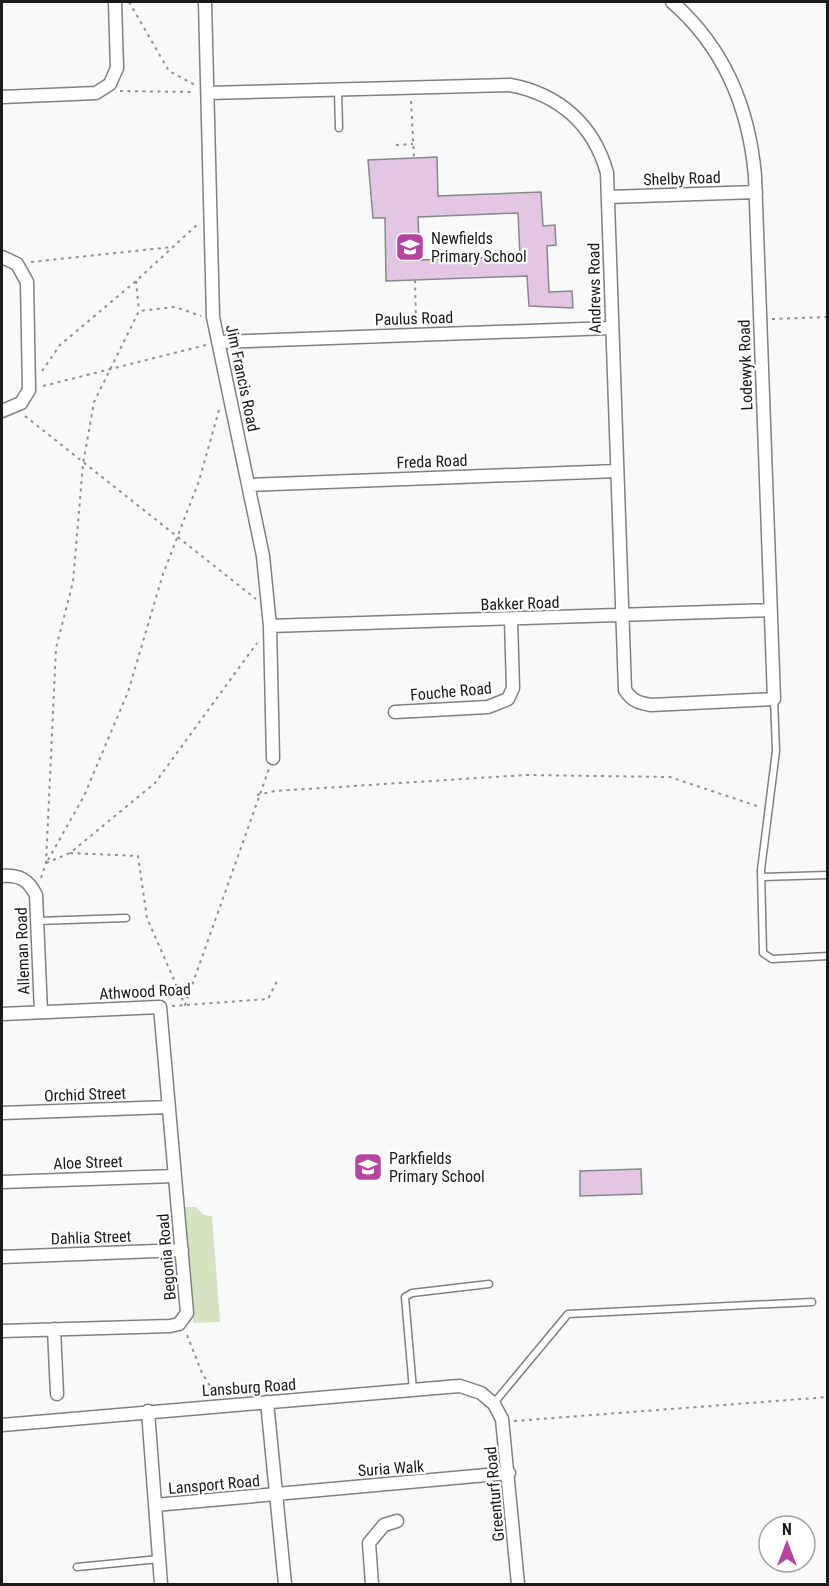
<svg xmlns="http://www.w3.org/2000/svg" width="829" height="1586" viewBox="0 0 829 1586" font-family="'Roboto Condensed',sans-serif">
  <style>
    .green { fill: #d6e3c2 }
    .building { fill: #e2c6e3; stroke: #898889; stroke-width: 1.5; fill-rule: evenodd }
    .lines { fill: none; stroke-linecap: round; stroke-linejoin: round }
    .lane-casing { stroke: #808182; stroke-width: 9 }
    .street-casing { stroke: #808182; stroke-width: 15 }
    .path { stroke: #8f9091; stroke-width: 2; stroke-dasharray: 3 4.5; stroke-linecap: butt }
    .lane { stroke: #fff; stroke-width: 6 }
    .street { stroke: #fff; stroke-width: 12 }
    .labels { text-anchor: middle; stroke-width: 4.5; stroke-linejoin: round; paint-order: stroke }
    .street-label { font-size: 16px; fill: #1a1a1a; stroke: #fff }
    .poi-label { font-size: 16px; fill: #1a1a1a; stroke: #fff; text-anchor: start }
  </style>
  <rect width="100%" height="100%" fill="#f8f9fb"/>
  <!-- green -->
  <path class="green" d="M183,1207H196L204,1215L212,1216L220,1322L193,1323Z"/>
  <!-- building -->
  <path class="building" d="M437,157L438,196L541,192L543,226L555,225L556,245L547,246L549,292L572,291L573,308L529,306L527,276L386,281L385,218H373L368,160ZM518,213L520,256L420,260L418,217Z
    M641,1169L642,1194L580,1196V1171Z"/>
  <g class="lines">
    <!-- lane casing -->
    <g class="lane-casing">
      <path id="lane" d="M338,90L339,128
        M774,699L776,751L761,870L763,953L772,959L828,956
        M762,877L828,875
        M37,921L126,918
        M413,1390L405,1297L412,1293L489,1284
        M494,1403L568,1314L812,1302
        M77,1567L159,1559"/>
    </g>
    <!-- street casing -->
    <g class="street-casing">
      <path id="street" d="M205,2L213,317L263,556L270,626L273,758
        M208,93L510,85C559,94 594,125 607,173L625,690C632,701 639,703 651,705L774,699L755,176C749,108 725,48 672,2
        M2,97L96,93L110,84L117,68L115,2
        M609,197L756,192
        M2,257L17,264L27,282L29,390L21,403L2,411
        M218,342L611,328
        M249,485L617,471
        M270,626L770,610
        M395,712L488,707L508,699L513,688L511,620
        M2,876C19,875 28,879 36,895L41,1012
        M2,1014L160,1007L187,1313L179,1324L170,1326L2,1331
        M2,1113L169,1107
        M2,1182L175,1176
        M2,1257L182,1250
        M54,1329L57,1394
        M267,1402L285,1584
        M148,1411L161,1584
        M2,1425L447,1387L460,1386L481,1393L494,1404L502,1419L518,1584
        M155,1505L509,1473
        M372,1584L369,1543L384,1525L397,1521"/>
    </g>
    <!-- path -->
    <path class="path" d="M129,2L169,71L195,85
      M120,91L195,92
      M411,101L414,158
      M396,145L413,144
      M31,262L172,247
      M415,280L416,322
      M136,281L139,311
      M772,319L828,317
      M42,371L60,345L136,281L199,223
      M43,386L206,345
      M25,416L256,599
      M257,795L275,791L525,775L670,777L760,807
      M70,853L138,856L147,918L185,1005L269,769
      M48,860L84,796L128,692L163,574L199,481L219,410
      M46,863L70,853L155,783L257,643
      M41,878L46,863L56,648L73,582L83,464L94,402L139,311L175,307L201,316
      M172,1006L268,999L278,979
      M187,1335L202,1373L215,1394
      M514,1421L828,1397"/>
    <!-- lane -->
    <use href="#lane" class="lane"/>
    <!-- street -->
    <use href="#street" class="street"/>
  </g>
  <!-- icons -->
  <defs>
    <g id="school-square" transform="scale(1.5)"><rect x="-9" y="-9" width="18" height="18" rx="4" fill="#b645a1" stroke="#fff"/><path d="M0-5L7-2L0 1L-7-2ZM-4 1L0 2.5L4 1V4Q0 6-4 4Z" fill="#fff"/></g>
  </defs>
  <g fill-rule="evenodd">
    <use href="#school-square" x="410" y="247"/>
    <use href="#school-square" x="368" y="1167"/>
  </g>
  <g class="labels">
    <!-- street labels -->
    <g class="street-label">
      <text transform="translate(682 178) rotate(-2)" y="6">Shelby Road</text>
      <text transform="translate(594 288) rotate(-91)" y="6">Andrews Road</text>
      <text transform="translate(414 318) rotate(-2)" y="6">Paulus Road</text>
      <text transform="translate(745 365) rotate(-92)" y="6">Lodewyk Road</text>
      <text transform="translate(243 378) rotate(78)" y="6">Jim Francis Road</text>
      <text transform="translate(432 461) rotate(-2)" y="6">Freda Road</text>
      <text transform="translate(520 603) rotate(-2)" y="6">Bakker Road</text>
      <text transform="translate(451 691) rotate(-5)" y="6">Fouche Road</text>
      <text transform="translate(22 951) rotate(-92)" y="6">Alleman Road</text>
      <text transform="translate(145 991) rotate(-3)" y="6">Athwood Road</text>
      <text transform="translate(85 1094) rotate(-2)" y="6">Orchid Street</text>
      <text transform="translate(88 1162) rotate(-2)" y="6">Aloe Street</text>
      <text transform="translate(91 1237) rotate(-2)" y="6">Dahlia Street</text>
      <text transform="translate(166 1257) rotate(-95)" y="6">Begonia Road</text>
      <text transform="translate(249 1387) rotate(-4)" y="6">Lansburg Road</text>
      <text transform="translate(391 1468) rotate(-4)" y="6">Suria Walk</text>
      <text transform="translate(214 1484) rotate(-5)" y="6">Lansport Road</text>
      <text transform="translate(494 1494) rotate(-95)" y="6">Greenturf Road</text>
    </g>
    <!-- poi labels -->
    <g class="poi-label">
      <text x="431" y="244">Newfields<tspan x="431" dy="18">Primary School</tspan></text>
      <text x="389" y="1164">Parkfields<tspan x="389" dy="18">Primary School</tspan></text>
    </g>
  </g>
  <!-- border -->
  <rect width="829" height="1586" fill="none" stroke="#1a1a1a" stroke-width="6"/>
  <!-- north arrow -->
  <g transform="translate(787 1544)"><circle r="28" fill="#ffffff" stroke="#a3a3a3" stroke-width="1.5"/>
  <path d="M0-4.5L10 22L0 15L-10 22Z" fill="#b645a1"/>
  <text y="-9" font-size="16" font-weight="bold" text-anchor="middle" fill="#1a1a1a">N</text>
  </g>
</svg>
